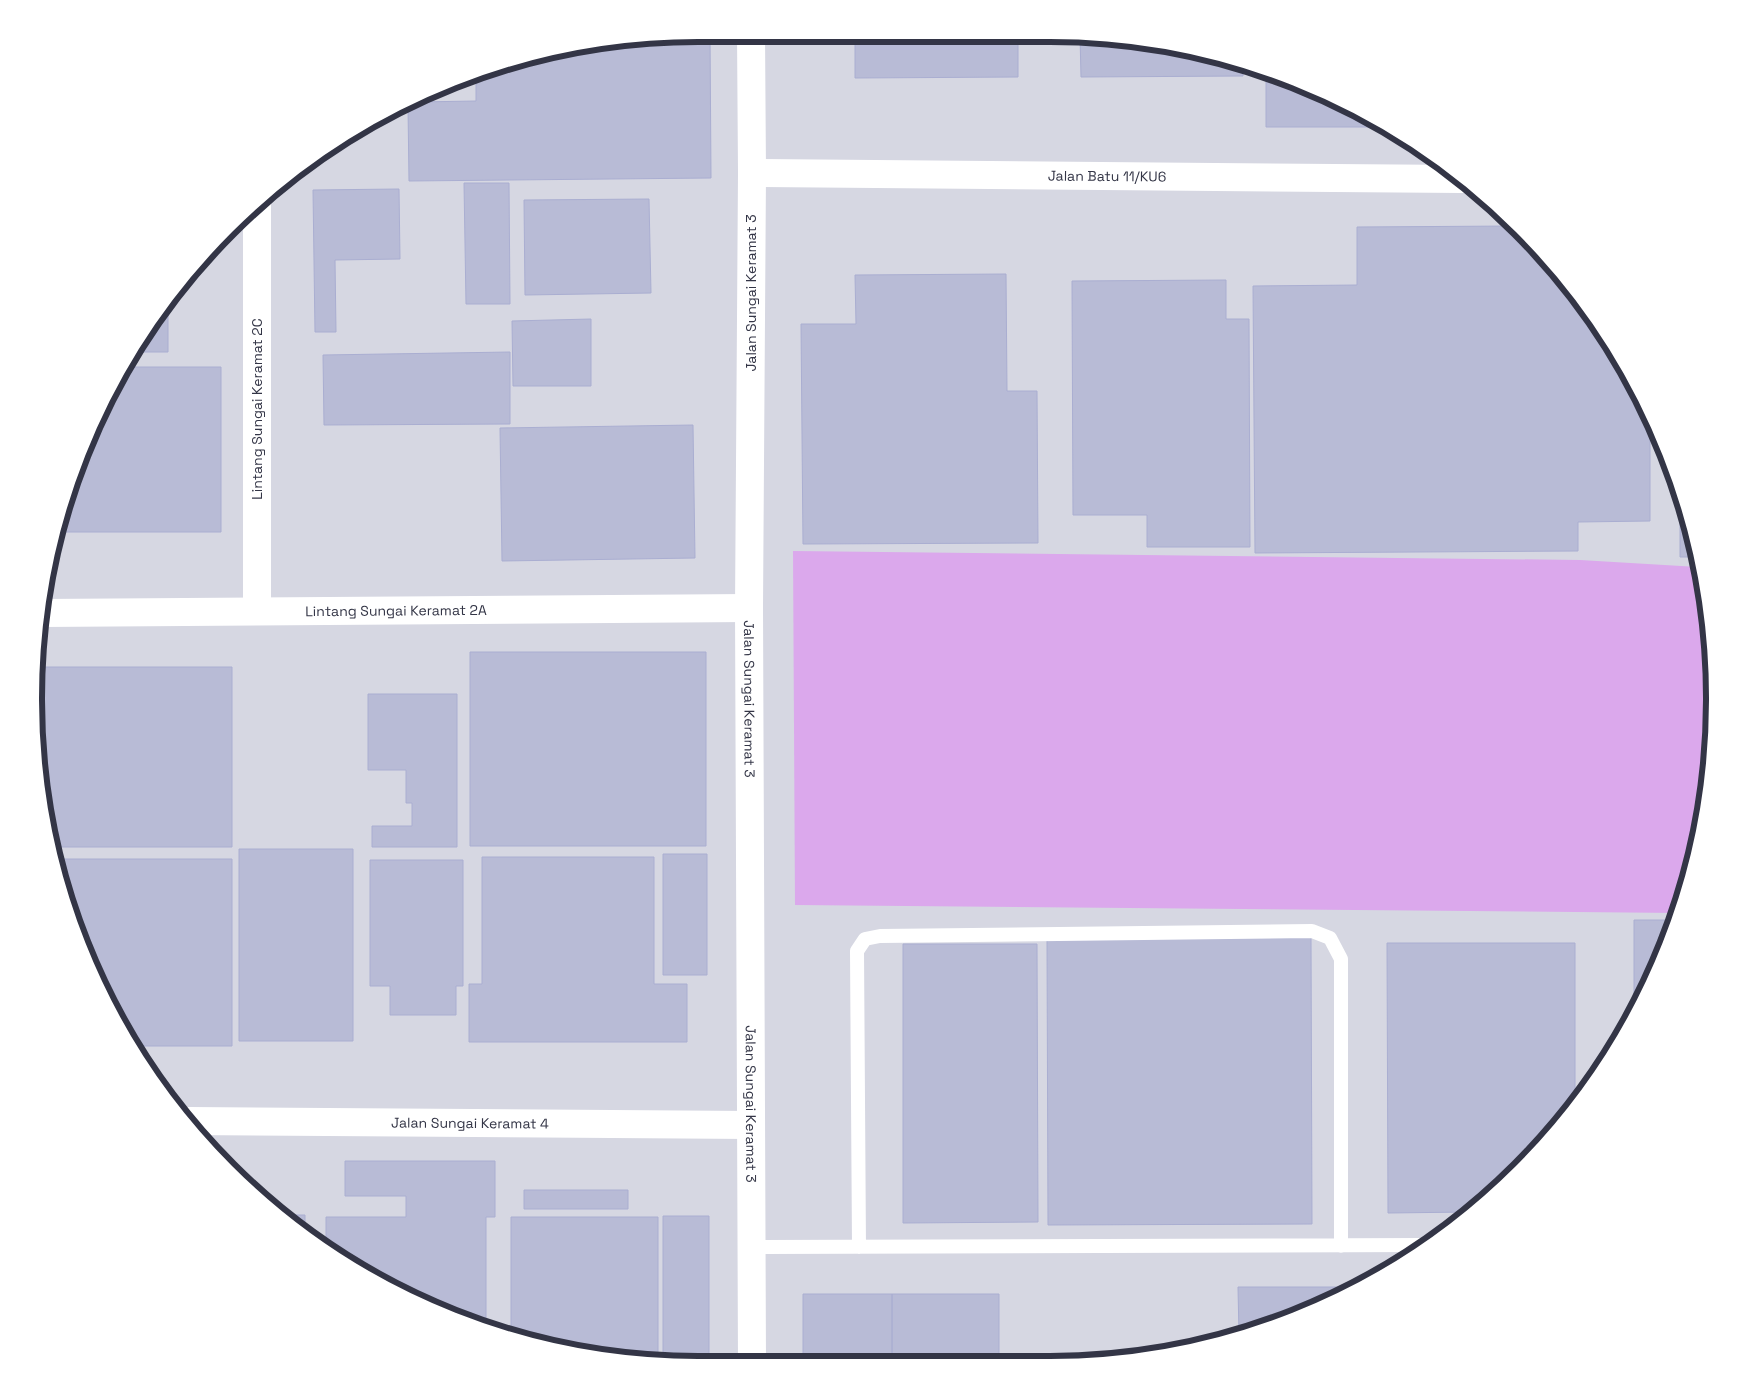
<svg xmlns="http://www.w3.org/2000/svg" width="1748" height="1398" viewBox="0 0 1748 1398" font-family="'Space Grotesk',sans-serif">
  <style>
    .industrial { fill: #d6d7e2 }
    .green { fill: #dba8ec }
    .building { fill: #b8bbd6; stroke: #aaaed1 }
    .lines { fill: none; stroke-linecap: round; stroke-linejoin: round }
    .lane { stroke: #fff; stroke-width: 14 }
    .street { stroke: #fff; stroke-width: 28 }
    .labels { text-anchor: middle; stroke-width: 4.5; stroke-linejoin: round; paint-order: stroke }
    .street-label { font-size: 14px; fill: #333546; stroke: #fff }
    .rim { fill: none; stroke: #333546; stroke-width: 6 }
  </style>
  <rect width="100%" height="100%" fill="#e3e3f3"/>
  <!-- industrial -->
  <path class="industrial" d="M699,34L1093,35L1221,56L1303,84L1418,146L1488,199L1577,294L1646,405L1692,527L1713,655L1709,786L1679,913L1625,1031L1549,1137L1454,1227L1343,1296L1221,1342L1092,1363H656L527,1342L405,1296L294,1227L171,1104L102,993L47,829L35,656L56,527L123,366L229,228L367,123L527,56Z"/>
  <!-- green -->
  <path class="green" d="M793,551L1580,560L1698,567L1713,655L1709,786L1679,913L795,905Z"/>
  <!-- building -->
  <path class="building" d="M699,34H710L711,178L409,181L408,106L417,102L476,101V77L527,56Z
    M855,34L1018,35V77L855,78Z
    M1080,35H1093L1221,56L1243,64V76L1081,77Z
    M1266,72L1303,84L1383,127H1266Z
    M464,183H509L510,304H466Z
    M399,189L400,259L335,260L336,332H315L313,190Z
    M649,199L651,293L525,295L524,200Z
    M1513,226L1577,294L1646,405L1650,416V521L1578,522V551L1255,553L1253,286L1357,285V227Z
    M1006,274L1007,391H1037L1038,543L803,544L801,324H856L855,275Z
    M1226,280V319H1249L1250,547H1147V515H1073L1072,281Z
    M168,307V352H134Z
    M591,319V386H513L512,321Z
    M510,352V424L324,425L323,355Z
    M123,367H221V532H56V527Z
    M693,425L695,558L502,561L500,428Z
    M1680,495L1692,527L1696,557H1680Z
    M470,652H706V846H470Z
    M36,667H232V847H53L47,829Z
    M368,694H457V847H372V826H412V803H406V770H368Z
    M239,849H353V1041H239Z
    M663,854H707V975H663Z
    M482,857H654V984H687V1042H469V984H482Z
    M57,859H232V1046H135L102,993Z
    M370,860H463V986H456V1015H390V986H370Z
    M1634,920H1676L1634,1012Z
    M1311,937L1312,1224L1048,1225L1047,939Z
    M1387,943H1575V1101L1549,1137L1469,1212L1388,1213Z
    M903,944H1037L1038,1222L903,1223Z
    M345,1161H495V1217H486V1326L405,1296L326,1247V1217H406V1196H345Z
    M524,1190H628V1209H524Z
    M282,1215H305V1233L294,1227Z
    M663,1216H709V1359H663Z
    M511,1217H658V1358H627L527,1342L511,1335Z
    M1238,1287H1357L1343,1296L1239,1335Z
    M803,1294H892V1363H803Z
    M892,1294H999V1363H892Z"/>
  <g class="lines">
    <!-- lane -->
    <path class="lane" d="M752,1247L1424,1245
      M859,1247L857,951L865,939L880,936L1312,931L1330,938L1341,959V1246"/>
    <!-- street -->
    <g class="street">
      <path id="s1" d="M751,34L752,173L749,608L752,1363"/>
      <path id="s2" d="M752,173L1462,179"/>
      <path d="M257,206V611"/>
      <path id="s3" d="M42,613L749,608"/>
      <path id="s4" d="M189,1121L751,1125"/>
    </g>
  </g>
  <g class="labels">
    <!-- street labels -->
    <g class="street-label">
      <text dy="5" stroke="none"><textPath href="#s2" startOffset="355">Jalan Batu 11/KU6</textPath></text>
      <text transform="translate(751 293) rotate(-90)" y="5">Jalan Sungai Keramat 3</text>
      <text transform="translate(257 409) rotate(-90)" y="5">Lintang Sungai Keramat 2C</text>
      <text dy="5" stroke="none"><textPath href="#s3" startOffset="354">Lintang Sungai Keramat 2A</textPath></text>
      <text dy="5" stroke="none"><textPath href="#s1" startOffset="665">Jalan Sungai Keramat 3</textPath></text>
      <text dy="5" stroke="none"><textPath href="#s1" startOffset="1070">Jalan Sungai Keramat 3</textPath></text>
      <text dy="5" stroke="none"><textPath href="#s4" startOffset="281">Jalan Sungai Keramat 4</textPath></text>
    </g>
  </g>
  <!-- crop -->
  <path d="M0 0H1748V1398H0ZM698 42H1050A656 656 0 0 1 1706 698V700A656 656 0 0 1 1050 1356H698A656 656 0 0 1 42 700V698A656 656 0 0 1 698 42Z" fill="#fff" fill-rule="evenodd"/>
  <path class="rim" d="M698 42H1050A656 656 0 0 1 1706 698V700A656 656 0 0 1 1050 1356H698A656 656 0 0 1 42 700V698A656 656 0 0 1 698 42Z"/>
</svg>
